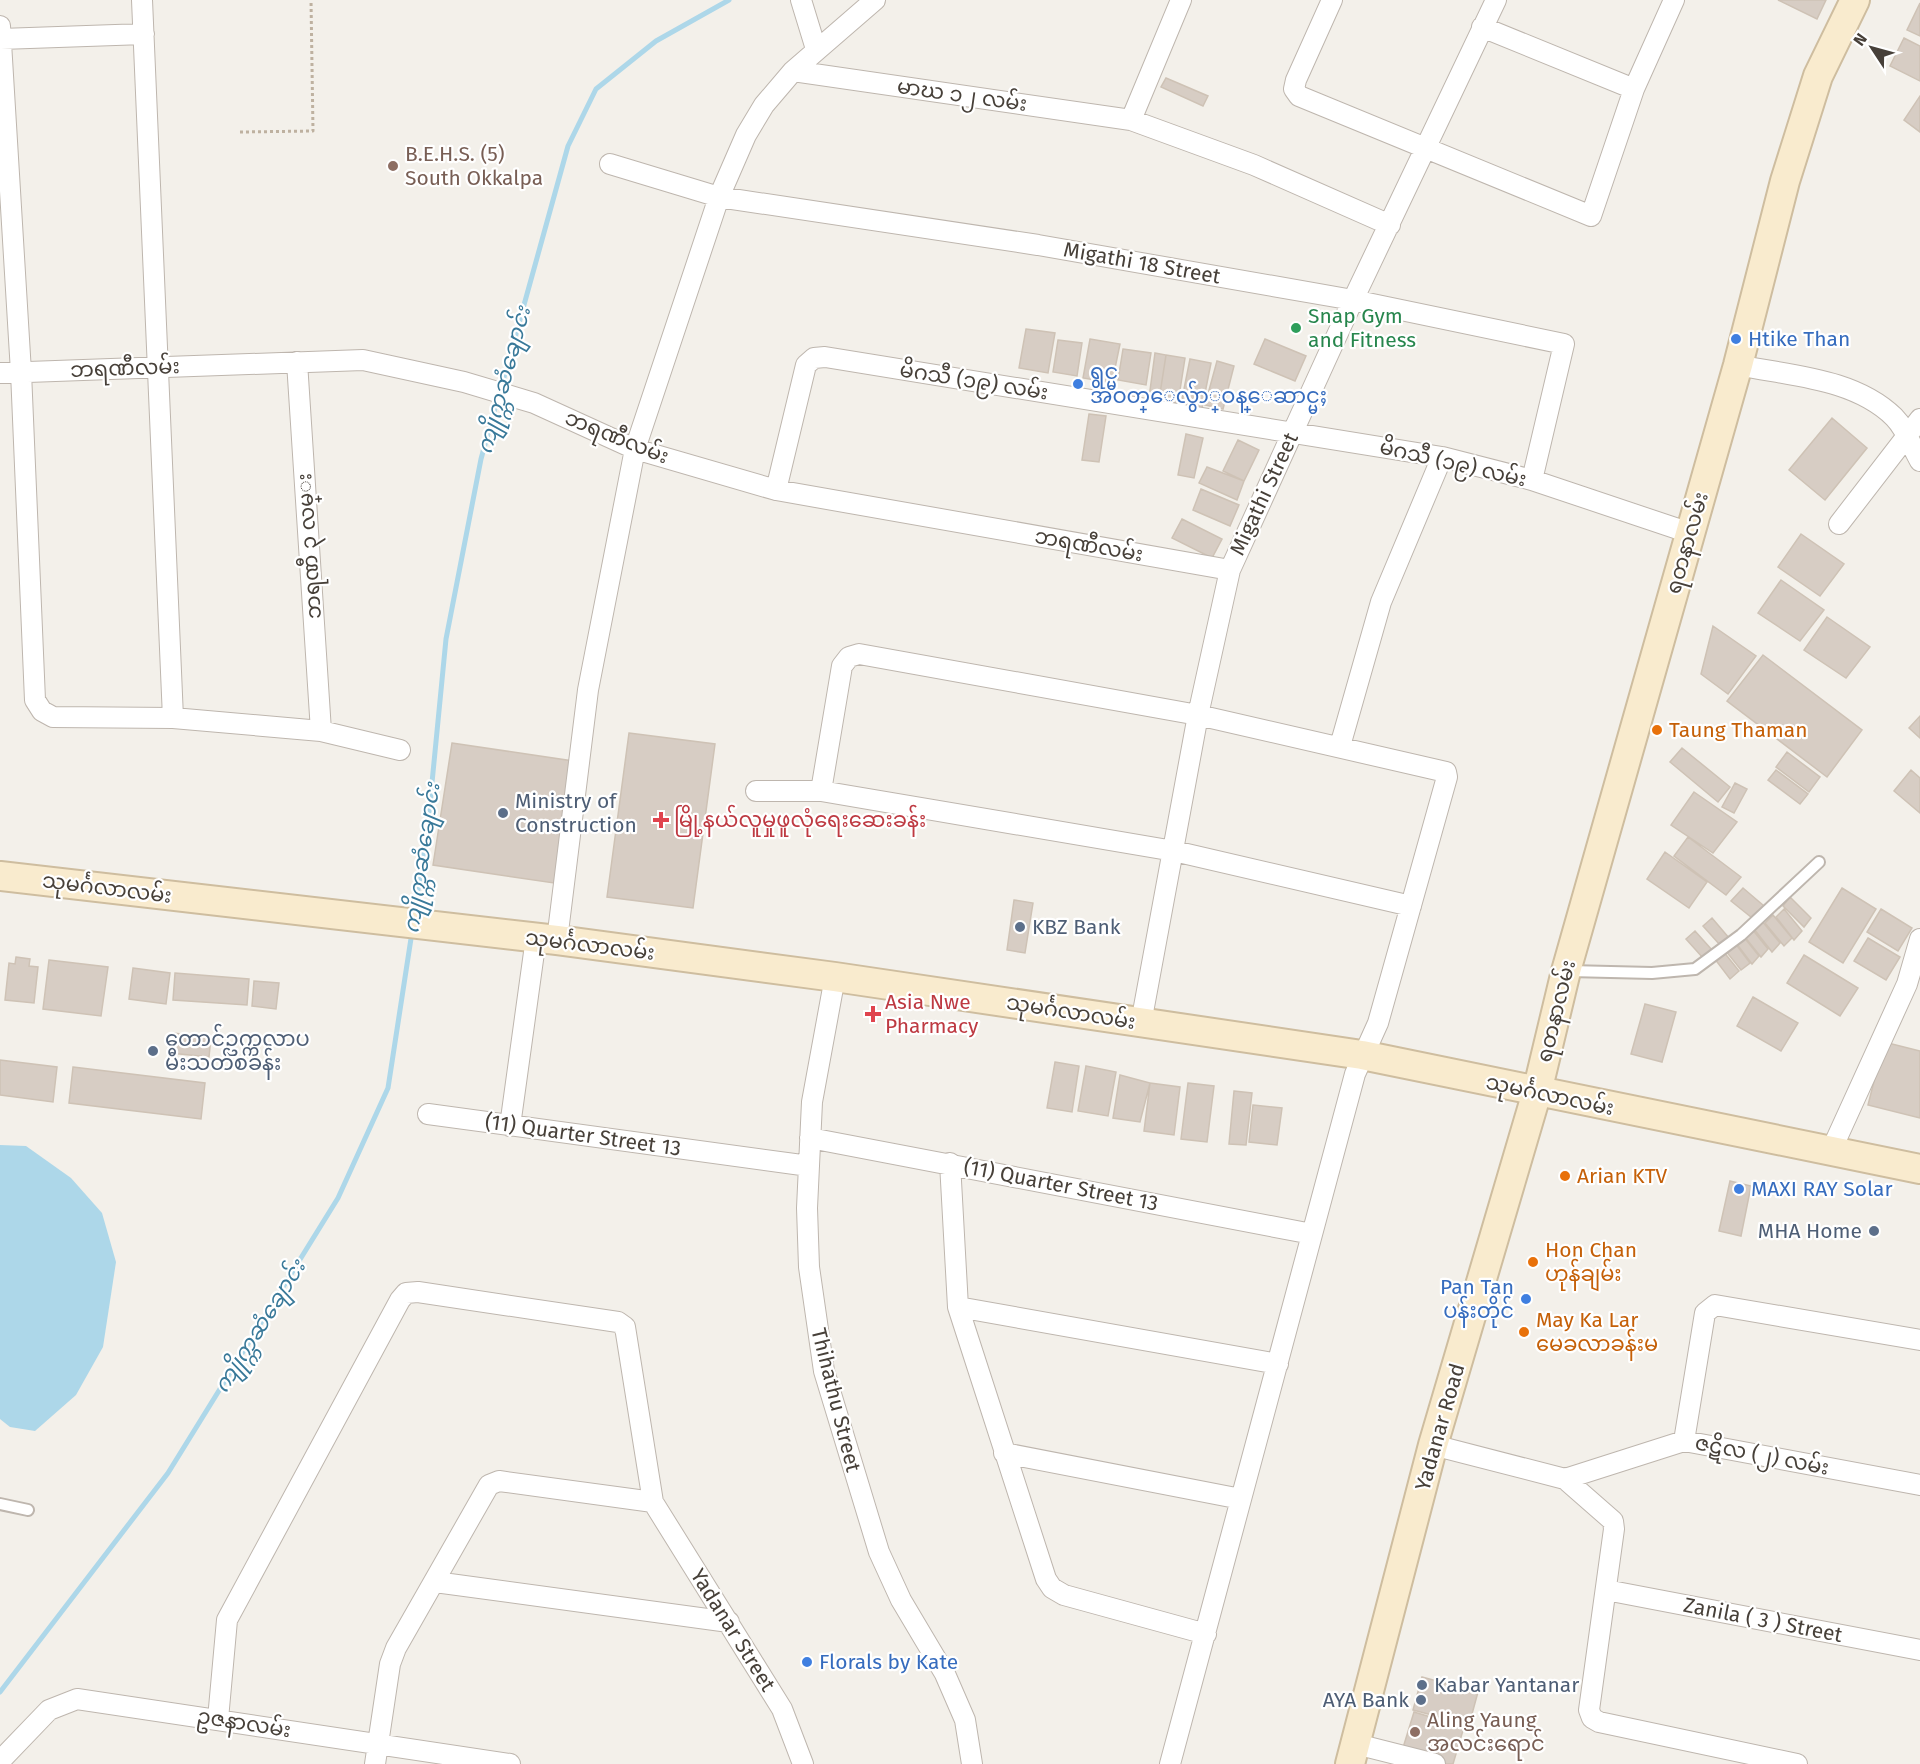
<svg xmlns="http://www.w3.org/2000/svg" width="1920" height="1764" viewBox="0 0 1920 1764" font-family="'Fira Sans','Noto Sans Myanmar',sans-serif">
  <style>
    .water { fill: #add7e9 }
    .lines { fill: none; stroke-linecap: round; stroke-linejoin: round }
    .stream { stroke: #add7e9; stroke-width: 5 }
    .building { fill: #d7cdc4; stroke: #cec2b5; stroke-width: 1.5 }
    .lane-casing { stroke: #beb6ae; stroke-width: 14 }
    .street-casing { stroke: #beb6ae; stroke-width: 22 }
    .secondary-casing { stroke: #cebd9f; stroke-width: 32 }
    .path { stroke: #beb1a0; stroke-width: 3; stroke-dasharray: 3 3; stroke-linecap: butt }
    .lane { stroke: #fff; stroke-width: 10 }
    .street { stroke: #fff; stroke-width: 20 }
    .secondary { stroke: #f9ebce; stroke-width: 28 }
    .education-dot { fill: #8d6e63; stroke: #fff; stroke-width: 2 }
    .leisure-dot { fill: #2e9e5b; stroke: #fff; stroke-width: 2 }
    .shop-dot { fill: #3f7fe0; stroke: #fff; stroke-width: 2 }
    .food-dot { fill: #e8710a; stroke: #fff; stroke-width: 2 }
    .service-dot { fill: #5c6f8a; stroke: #fff; stroke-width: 2 }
    .health-dot { fill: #e0444e; stroke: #fff; stroke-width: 2 }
    .labels { text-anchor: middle; stroke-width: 4.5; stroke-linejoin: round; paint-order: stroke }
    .street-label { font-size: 21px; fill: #474039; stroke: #fff }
    .education-label { font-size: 21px; fill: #785e54; stroke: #fff; text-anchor: start }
    .leisure-label { font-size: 21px; fill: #27864d; stroke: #fff; text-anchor: start }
    .shop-label { font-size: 21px; fill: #366cbe; stroke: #fff; text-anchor: start }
    .food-label { font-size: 21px; fill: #c56008; stroke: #fff; text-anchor: start }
    .service-label { font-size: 21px; fill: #4e5e75; stroke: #fff; text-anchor: start }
    .health-label { font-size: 21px; fill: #be3a42; stroke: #fff; text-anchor: start }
    .water-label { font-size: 22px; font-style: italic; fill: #397999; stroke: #fff }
  </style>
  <rect width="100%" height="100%" fill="#f3f0ea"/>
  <!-- water -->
  <path class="water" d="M0,1145L26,1146L71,1178L102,1213L116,1262L103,1347L76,1395L35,1431L10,1427L0,1419Z"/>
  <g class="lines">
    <!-- stream -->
    <path class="stream" d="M501,388L568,146L596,89L656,41L729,0
      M414,914L427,834L446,639L481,459L498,397
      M0,1692L168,1473L338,1198L388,1088L412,932"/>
  </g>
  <!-- building -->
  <path class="building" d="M1778,0H1826L1817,19Z
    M1920,3V36L1907,30Z
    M1904,38L1920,46V81L1890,66Z
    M1166,78L1208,96L1203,106L1161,87Z
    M1920,96V132L1904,120Z
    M1026,329L1055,333L1048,373L1019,368Z
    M1090,339L1120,344L1112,383L1083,378Z
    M1265,339L1306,356L1295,381L1254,364Z
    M1058,340L1082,343L1077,376L1053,372Z
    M1123,349L1151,353L1146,385L1118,380Z
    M1155,353L1166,355L1159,400L1149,398Z
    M1166,355L1185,358L1178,403L1159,400Z
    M1190,359L1211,363L1202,408L1181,404Z
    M1217,361L1234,366L1223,409L1205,405Z
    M1089,414L1106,416L1099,462L1082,460Z
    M1832,418L1867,448L1825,500L1789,470Z
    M1186,434L1203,438L1194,478L1178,475Z
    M1238,440L1259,450L1244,481L1223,471Z
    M1207,467L1244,481L1237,500L1199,483Z
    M1201,489L1239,505L1230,526L1193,510Z
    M1182,519L1222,539L1212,558L1172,538Z
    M1801,534L1844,564L1820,596L1778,567Z
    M1781,580L1824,610L1800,641L1758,613Z
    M1827,617L1870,647L1846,678L1804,650Z
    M1713,626L1756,656L1728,694L1701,674Z
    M1763,655L1862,730L1827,777L1727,701Z
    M1920,716V738L1909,728Z
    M629,733L715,744L693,908L607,897Z
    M452,743L573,761L554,883L433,865Z
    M1682,748L1730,787L1718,802L1670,762Z
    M1787,752L1820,777L1809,792L1776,767Z
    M1776,770L1808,794L1800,804L1768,780Z
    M1911,770L1920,778V813L1894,791Z
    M1735,783L1747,789L1734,813L1722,807Z
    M1694,792L1737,822L1713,853L1671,825Z
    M1688,837L1741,877L1726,895L1674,856Z
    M1665,852L1707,882L1689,908L1647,879Z
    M1743,888L1764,906L1751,917L1731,901Z
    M1842,888L1876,909L1843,963L1809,942Z
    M1790,897L1811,918L1804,927L1783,906Z
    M1014,900L1033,903L1025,953L1007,950Z
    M1784,909L1802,931L1794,940L1776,917Z
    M1881,909L1912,928L1898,951L1867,932Z
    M1773,915L1792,938L1784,946L1765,923Z
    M1712,918L1729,938L1720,945L1703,926Z
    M1762,921L1780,943L1772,952L1754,929Z
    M1752,929L1768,949L1761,957L1744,936Z
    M1695,931L1712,950L1703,958L1686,939Z
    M1743,936L1759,956L1752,964L1736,943Z
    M1868,938L1900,957L1886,980L1854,961Z
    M1735,943L1750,963L1741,970L1725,950Z
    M1723,951L1739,971L1730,979L1714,958Z
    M1804,955L1858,988L1840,1016L1787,983Z
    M16,957L30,959L29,966L38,967L34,1003L5,1000L9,963L15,964Z
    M49,960L108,967L101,1016L43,1009Z
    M133,968L170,973L166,1004L129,999Z
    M175,973L249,979L247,1005L173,1000Z
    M254,981L279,983L276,1009L252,1006Z
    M1753,997L1798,1023L1781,1051L1737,1026Z
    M1645,1004L1676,1012L1662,1062L1631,1054Z
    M172,1033L211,1037L209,1057L170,1053Z
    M1884,1042L1920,1051V1118L1868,1105Z
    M0,1060L57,1067L53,1102L0,1095Z
    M1055,1062L1079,1066L1072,1112L1047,1108Z
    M1086,1066L1116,1072L1108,1116L1078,1111Z
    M73,1067L205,1083L201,1119L69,1103Z
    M1120,1075L1150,1083L1140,1122L1113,1118Z
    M1150,1083L1180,1087L1174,1135L1144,1131Z
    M1188,1083L1214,1086L1207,1142L1181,1139Z
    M1234,1091L1252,1093L1246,1145L1229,1144Z
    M1253,1105L1282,1108L1277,1145L1249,1142Z
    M1730,1181L1751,1186L1741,1236L1719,1231Z
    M1422,1677L1478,1692L1469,1725L1413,1710Z
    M1414,1712L1464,1727L1453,1764H1444L1402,1751Z"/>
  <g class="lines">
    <!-- lane casing -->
    <g class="lane-casing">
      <path id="lane" d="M1569,971L1652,973L1695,969L1741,935L1819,862
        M0,1504L28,1510"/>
    </g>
    <!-- street casing -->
    <g class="street-casing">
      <path id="street" d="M142,0L173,718
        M801,0L816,49
        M1332,0L1296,80L1294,89L1299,96L1591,216L1634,89L1674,0
        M0,26L21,372L35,700L42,711L53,717L173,718L321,731L400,750
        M1482,27L1634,89
        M1,39L144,34
        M793,71L1131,120L1254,165L1390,225
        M1131,120L1181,0
        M610,164L719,197L1038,245L1353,300L1564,344L1532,480
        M297,362L321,731
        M1738,365C1790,376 1854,378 1894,417C1906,429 1912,447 1920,461
        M0,373L363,360L464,382L534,403L635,449L776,490L1230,570
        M776,490L806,365L814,358L825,357L1442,457L1532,480L1690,533
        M1839,524L1920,419
        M1340,746L1381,602L1442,457
        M756,791H821L1174,851L1411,906
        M821,791L842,666L849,657L859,654L1198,715L1446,772L1447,777L1378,1023L1355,1074L1170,1764
        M557,940L588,690L635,449L719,197L746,135L764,105L793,71L875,0
        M835,977L812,1102L807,1208L809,1267L824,1371L879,1552L901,1600L945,1674L965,1720L972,1764
        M1141,1023L1198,715L1230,570L1353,300L1496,0
        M428,1114L809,1166
        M510,1126L536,938
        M810,1138L1312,1234
        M1830,1153L1907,984L1920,939
        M950,1163L958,1307L1046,1579L1052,1588L1064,1595L1206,1634
        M958,1307L1278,1364
        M1684,1441L1705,1313L1715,1305L1920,1340
        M1433,1445L1565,1479L1684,1441L1920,1485
        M1004,1453L1241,1499
        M1565,1479L1613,1521L1614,1529L1589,1710L1592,1718L1599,1722L1797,1764
        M435,1582L729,1622
        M1606,1590L1920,1650
        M218,1719L227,1620L400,1300L406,1293L418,1292L618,1322L625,1327L653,1502L782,1709L803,1764
        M1356,1744L1435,1764
        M0,1761L49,1710L77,1699L510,1764
        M375,1764L390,1664L396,1648L489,1485L499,1481L653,1502"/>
    </g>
    <!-- secondary casing -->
    <g class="secondary-casing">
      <path id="secondary" d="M0,876L557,940L835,977L1362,1055L1920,1169
        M1350,1764L1433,1445L1537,1092L1566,971L1738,365L1785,181L1818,76L1855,0"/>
    </g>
    <!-- path -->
    <path class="path" d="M240,132L313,131L311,0"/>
    <!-- lane -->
    <use href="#lane" class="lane"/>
    <!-- street -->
    <use href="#street" class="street"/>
    <!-- secondary -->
    <use href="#secondary" class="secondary"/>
  </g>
  <!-- markers -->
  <g class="education-dot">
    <circle cx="393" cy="166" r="6"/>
    <circle cx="1415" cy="1732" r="6"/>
  </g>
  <circle class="leisure-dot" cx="1296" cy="328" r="6"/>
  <g class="shop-dot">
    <circle cx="1736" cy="339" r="6"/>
    <circle cx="1078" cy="384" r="6"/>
    <circle cx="1739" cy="1189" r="6"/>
    <circle cx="1526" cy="1299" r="6"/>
    <circle cx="807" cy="1662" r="6"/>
  </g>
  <g class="food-dot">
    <circle cx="1657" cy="730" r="6"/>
    <circle cx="1565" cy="1176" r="6"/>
    <circle cx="1533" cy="1262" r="6"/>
    <circle cx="1524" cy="1332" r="6"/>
  </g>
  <g class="service-dot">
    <circle cx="503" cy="813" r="6"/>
    <circle cx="1020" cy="927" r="6"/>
    <circle cx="153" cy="1051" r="6"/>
    <circle cx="1874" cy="1231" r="6"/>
    <circle cx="1422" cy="1685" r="6"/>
    <circle cx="1421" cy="1700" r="6"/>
  </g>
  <g class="health-dot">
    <path d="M658 811h6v6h6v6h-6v6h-6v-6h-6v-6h6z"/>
    <path d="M870 1005h6v6h6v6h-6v6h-6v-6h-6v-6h6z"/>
  </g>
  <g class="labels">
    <!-- street labels -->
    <g class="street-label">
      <text transform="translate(962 95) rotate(8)" y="7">မာဃ ၁၂ လမ်း</text>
      <text transform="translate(1142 263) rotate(10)" y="7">Migathi 18 Street</text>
      <text transform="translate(125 368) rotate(-2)" y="7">ဘရဏီလမ်း</text>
      <text transform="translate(974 381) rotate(9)" y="7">မိဂသီ (၁၉) လမ်း</text>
      <text transform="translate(617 437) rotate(22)" y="7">ဘရဏီလမ်း</text>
      <text transform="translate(1453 463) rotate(13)" y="7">မိဂသီ (၁၉) လမ်း</text>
      <text transform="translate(1264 494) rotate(-65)" y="7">Migathi Street</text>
      <text transform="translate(1687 543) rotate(-74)" y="7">ရတနာလမ်း</text>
      <text transform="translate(1089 545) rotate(10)" y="7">ဘရဏီလမ်း</text>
      <text transform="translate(309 546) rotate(-94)" y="7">ဘရဏီ ၃ လမ္း</text>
      <text transform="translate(107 888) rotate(7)" y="7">သုမင်္ဂလာလမ်း</text>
      <text transform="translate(590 945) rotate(7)" y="7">သုမင်္ဂလာလမ်း</text>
      <text transform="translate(1556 1011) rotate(-76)" y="7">ရတနာလမ်း</text>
      <text transform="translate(1071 1012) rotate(9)" y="7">သုမင်္ဂလာလမ်း</text>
      <text transform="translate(1550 1095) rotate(12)" y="7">သုမင်္ဂလာလမ်း</text>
      <text transform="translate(583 1135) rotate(8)" y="7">(11) Quarter Street 13</text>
      <text transform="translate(1061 1185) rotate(11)" y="7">(11) Quarter Street 13</text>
      <text transform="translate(836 1400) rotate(76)" y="7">Thihathu Street</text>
      <text transform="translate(1440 1427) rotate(-74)" y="7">Yadanar Road</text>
      <text transform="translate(1762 1455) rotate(11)" y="7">ဇဋိလ (၂) လမ်း</text>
      <text transform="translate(1763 1620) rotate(11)" y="7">Zanila ( 3 ) Street</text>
      <text transform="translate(733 1630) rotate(58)" y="7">Yadanar Street</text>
      <text transform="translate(244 1723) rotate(9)" y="7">ဥဇနာလမ်း</text>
    </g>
    <!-- education labels -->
    <g class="education-label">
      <text x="405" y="161">B.E.H.S. (5)<tspan x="405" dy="24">South Okkalpa</tspan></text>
      <text x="1427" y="1727">Aling Yaung<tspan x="1427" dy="24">အလင်းရောင်</tspan></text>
    </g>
    <!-- leisure labels -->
    <g class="leisure-label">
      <text x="1308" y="323">Snap Gym<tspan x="1308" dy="24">and Fitness</tspan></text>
    </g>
    <!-- shop labels -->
    <g class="shop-label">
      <text x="1748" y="346">Htike Than</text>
      <text x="1090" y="379">ရွင္မ<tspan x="1090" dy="24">အဝတ္ေလွ်ာ္ဝန္ေဆာင္မႈ</tspan></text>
      <text x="1751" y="1196">MAXI RAY Solar</text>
      <text x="1514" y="1294" text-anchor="end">Pan Tan<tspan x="1514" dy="24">ပန်းတိုင်</tspan></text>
      <text x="819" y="1669">Florals by Kate</text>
    </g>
    <!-- food labels -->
    <g class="food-label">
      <text x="1669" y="737">Taung Thaman</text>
      <text x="1577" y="1183">Arian KTV</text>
      <text x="1545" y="1257">Hon Chan<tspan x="1545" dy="24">ဟုန်ချမ်း</tspan></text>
      <text x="1536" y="1327">May Ka Lar<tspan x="1536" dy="24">မေခလာခန်းမ</tspan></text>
    </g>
    <!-- service labels -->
    <g class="service-label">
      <text x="515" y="808">Ministry of<tspan x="515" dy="24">Construction</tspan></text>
      <text x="1032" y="934">KBZ Bank</text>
      <text x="165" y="1046">တောင်ဥက္ကလာပ<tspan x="165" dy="24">မီးသတ်စခန်း</tspan></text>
      <text x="1862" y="1238" text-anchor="end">MHA Home</text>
      <text x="1434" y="1692">Kabar Yantanar</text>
      <text x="1409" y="1707" text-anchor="end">AYA Bank</text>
    </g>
    <!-- health labels -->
    <g class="health-label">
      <text x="674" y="827">မြို့နယ်လူမှုဖူလုံရေးဆေးခန်း</text>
      <text x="885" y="1009">Asia Nwe<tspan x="885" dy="24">Pharmacy</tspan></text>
    </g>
    <!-- water labels -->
    <g class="water-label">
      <text transform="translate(503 380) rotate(-75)" y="8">ကျိုက္ကဆံချောင်း</text>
      <text transform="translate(421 858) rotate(-82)" y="8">ကျိုက္ကဆံချောင်း</text>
      <text transform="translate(259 1326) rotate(-58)" y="8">ကျိုက္ကဆံချောင်း</text>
    </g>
  </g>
  <!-- north arrow -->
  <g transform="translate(1872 48) rotate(306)" stroke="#ffffff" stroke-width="4.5" paint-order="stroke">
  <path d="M0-4.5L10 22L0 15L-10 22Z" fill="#474039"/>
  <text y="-9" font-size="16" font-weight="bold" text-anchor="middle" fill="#474039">N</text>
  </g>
</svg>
